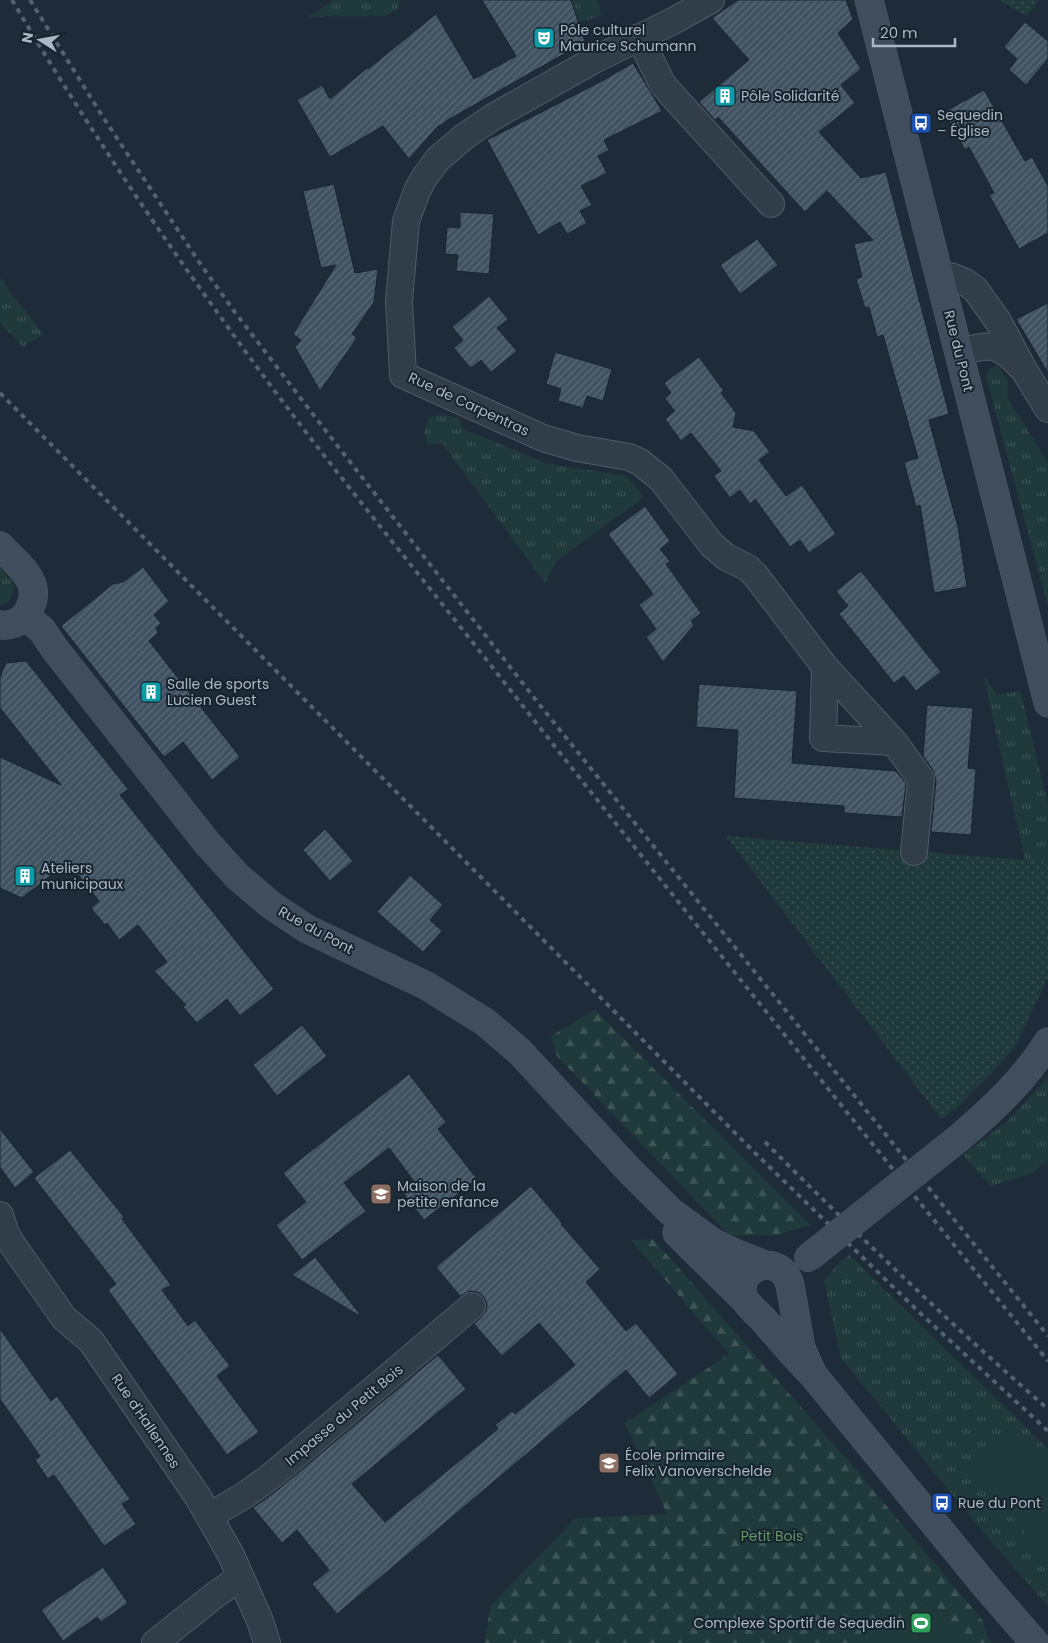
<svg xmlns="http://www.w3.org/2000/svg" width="1048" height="1643" viewBox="0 0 1048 1643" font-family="Poppins,sans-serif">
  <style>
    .grass { fill: url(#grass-tufts) }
    .forest { fill: url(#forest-firs) }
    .park { fill: url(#park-dots) }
    .garden { fill: #20393a }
    .building { fill: url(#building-hatch); stroke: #19252f }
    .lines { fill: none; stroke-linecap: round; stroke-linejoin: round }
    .street-casing { stroke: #4f5b67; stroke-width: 28 }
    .secondary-casing { stroke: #4f5b67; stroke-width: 29 }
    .street { stroke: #313e49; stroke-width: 26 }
    .secondary { stroke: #3f4d5c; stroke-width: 28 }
    .rail { stroke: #536271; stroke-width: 4; stroke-dasharray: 5 5; stroke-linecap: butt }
    .secondary-bridge-casing { stroke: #4f5b67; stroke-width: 29; stroke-linecap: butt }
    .secondary-bridge { stroke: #3f4d5c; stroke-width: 28 }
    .labels { text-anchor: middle; stroke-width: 4; stroke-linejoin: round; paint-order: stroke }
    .poi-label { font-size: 14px; fill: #abb8c6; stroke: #17232d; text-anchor: start }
    .street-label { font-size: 14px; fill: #abb8c6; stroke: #17232d }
    .park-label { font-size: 14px; fill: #619868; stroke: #17232d }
  </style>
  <defs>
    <pattern id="grass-tufts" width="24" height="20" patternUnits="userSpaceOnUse" patternTransform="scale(1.25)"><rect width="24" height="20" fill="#20393a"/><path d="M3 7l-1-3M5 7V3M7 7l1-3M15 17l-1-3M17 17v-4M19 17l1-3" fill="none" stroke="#3e5455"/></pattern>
    <pattern id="forest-firs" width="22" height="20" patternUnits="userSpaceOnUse" patternTransform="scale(1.25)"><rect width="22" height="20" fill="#20393a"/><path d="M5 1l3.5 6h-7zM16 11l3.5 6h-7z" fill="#3e5455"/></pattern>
    <pattern id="park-dots" width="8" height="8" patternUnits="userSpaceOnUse" patternTransform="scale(1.25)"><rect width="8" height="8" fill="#20393a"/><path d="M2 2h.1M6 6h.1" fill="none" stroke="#3e5455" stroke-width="1.8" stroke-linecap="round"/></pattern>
    <pattern id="building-hatch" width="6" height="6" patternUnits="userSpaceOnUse" patternTransform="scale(1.25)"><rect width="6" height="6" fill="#405261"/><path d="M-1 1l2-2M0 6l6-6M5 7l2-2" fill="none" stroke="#596976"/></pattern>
  </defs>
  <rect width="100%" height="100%" fill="#1e2c39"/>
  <!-- grass -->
  <path class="grass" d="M334,0H400L398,9L385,16L308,17Z
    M571,0H598L601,16L579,22Z
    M0,278L43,334L23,347L0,323Z
    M998,365L1008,382L1007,397L1048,463V606L986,377L989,369Z
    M440,414L459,418L463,429L548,464L627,476L644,497L557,561L545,583L442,443L428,445L424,432L429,418Z
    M0,568C8,576 18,584 12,595C10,601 6,604 0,605Z
    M983,674L997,695L1020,691L1048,804V977L1014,1048L995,1069L955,1109L1025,860Z
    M1048,1077V1160L1030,1174L991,1186L963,1155L1009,1120Z
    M849,1255L1048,1449V1464L1011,1427L975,1466L1048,1563V1606L988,1538L841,1358L824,1281L837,1265Z"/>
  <!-- forest -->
  <path class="forest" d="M595,1010L810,1225L777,1235H729L557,1056L551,1036Z
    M653,1239L852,1465L984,1622L986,1634L992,1643H958L930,1602L864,1643H484L491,1605L576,1518L667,1514L625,1423L729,1354L631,1240Z"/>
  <!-- park -->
  <path class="park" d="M999,0H1039L1027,16Z
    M726,836L1048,862V978L1014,1048L995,1069L955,1109L941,1119Z"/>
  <!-- garden -->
  <path class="garden" d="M1012,1426L1048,1464V1563L974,1466Z
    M930,1602L958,1643H864Z"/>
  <!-- building -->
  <path class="building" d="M482,0H571L585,42L446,121V122L437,127L409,159L383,126L330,157L297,100L322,85L330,99L367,68L368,69L436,14L474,79L516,56Z
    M738,0H846L853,19L838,33L861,69L841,85L855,103L819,132L861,178L886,172L949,414L929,420L958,527L967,587L934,593L920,505L916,507L904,462L918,458L883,335L877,337L869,307L865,308L856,279L862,277L854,244L873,240L827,191L805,212L718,117L715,120L699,102L749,60L712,18Z
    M1025,22L1048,41V59L1026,85L1009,70L1017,59L1004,47Z
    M633,63L662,111L604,140L609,150L598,156L607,173L581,186L592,205L580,211L587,223L567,234L560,222L538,235L487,140L602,81Z
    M984,90L1025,161L1032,157L1048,186V233L1019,249L989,195L994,193L969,147L965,150L944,112Z
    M334,184L355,273L378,269L374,302L352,334L357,338L320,391L295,347L301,340L293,334L336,265L321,268L303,191Z
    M460,212L494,214L489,274L456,271L458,255L445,254L447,227L460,228Z
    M757,239L778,265L740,294L720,265Z
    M489,296L508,319L497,328L517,351L491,372L481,360L471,368L462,358L454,348L463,340L452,327Z
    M1048,303V373L1016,319Z
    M555,352L612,369L603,401L587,396L583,408L558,401L561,389L546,384Z
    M699,357L724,391L721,393L736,413L733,427L754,431L770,452L759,460L786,496L802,485L836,534L809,553L800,540L790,547L755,499L750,504L740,490L730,498L714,476L721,471L691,433L681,441L665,419L675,411L665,399L671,393L664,383Z
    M645,506L670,541L660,549L670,561L666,564L701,613L691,621L694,625L663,662L646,637L656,629L639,605L653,594L608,534Z
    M143,567L169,601L154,615L161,623L156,628L158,633L149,641L240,757L212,780L183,742L164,757L61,626L113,584L123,582Z
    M861,571L941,672L916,691L904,676L894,683L839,614L848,606L836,591Z
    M26,661L128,789L120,795L274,989L240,1016L227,999L197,1023L183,1007L186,1005L154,971L167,962L138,925L119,940L107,923L105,925L91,908L99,901L68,862L22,898L0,888V757L61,785L0,708V677L6,663Z
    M699,684L797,691L792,763L896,771L906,783L902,817L844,813V806L734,798L738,730L696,727Z
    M927,705L973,708L968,768L976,769L971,835L931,832L936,780L933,770L923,756Z
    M325,829L353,861L330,881L303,850Z
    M410,875L443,905L430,920L442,931L423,952L377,912Z
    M302,1025L327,1056L277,1096L253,1065Z
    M409,1074L446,1122L438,1129L477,1179L424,1220L404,1194L417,1185L389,1148L344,1183L366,1211L302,1260L276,1225L306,1202L283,1173Z
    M0,1129L34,1172L15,1188L0,1167Z
    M70,1150L124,1217L122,1219L171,1285L162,1290L188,1326L195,1320L230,1366L217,1376L259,1432L227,1455L108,1290L116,1284L34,1178Z
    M531,1186L562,1223L561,1224L600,1269L586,1282L626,1331L636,1323L678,1374L649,1398L626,1370L337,1614L312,1584L329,1570L297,1530L282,1543L253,1508L280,1488L438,1355L466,1389L352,1484L385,1522L498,1429L495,1425L512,1411L515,1414L575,1365L539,1323L502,1356L474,1324L482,1317L486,1311L487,1304L484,1297L478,1292L470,1291L460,1296L436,1267Z
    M315,1257L360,1314L358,1315L292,1275Z
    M0,1329L51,1401L57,1396L130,1499L122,1504L136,1524L104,1546L54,1475L48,1479L35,1460L40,1456L0,1399Z
    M103,1567L128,1603L101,1622L97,1617L63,1641L41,1610Z"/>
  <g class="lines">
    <!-- street casing -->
    <g class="street-casing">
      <path id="street" d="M711,0L675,20L594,60L493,117L465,136L438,159L424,178L417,191L406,221L399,301L403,375L543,438L577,448L629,457L640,462L661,479L712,545L726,557L748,568L756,576L825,667L894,742L921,779L914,852
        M639,37L662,83L671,94L771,204
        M940,274L953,277L965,282L975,289L998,321L1024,370L1048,409
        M959,352C989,344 998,342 1020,366
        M825,667L823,738L894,742
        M0,1215L6,1234L12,1244L64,1318L91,1341L198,1497L231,1555L260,1621L267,1643
        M209,1516L245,1495L270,1477L472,1306
        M155,1643L215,1595L241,1577"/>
    </g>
    <!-- secondary casing -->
    <g class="secondary-casing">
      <path id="secondary" d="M869,0L1048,703
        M0,546C19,566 46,584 27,613C21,623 10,626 0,625
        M25,616L42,630L54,648L207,843L238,877L271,905L307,929L427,986L485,1022L520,1052L631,1172L671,1212L712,1242L730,1251L765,1265
        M959,1138C993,1109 1024,1080 1048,1042
        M677,1233L745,1300
        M813,1375L801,1348L790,1285C780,1249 732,1268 744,1298C748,1306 756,1312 762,1318C779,1338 795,1357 813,1375L988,1589L1035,1643"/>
    </g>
    <!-- street -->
    <use href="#street" class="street"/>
    <!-- secondary -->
    <use href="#secondary" class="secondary"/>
    <!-- rail -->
    <path class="rail" d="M12,0C78,111 149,219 225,323C308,440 400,550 489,663C673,897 860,1129 1048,1361
      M30,0L101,114L199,262L234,311L322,426L539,704L1048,1336
      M0,393L752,1150L919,1312L1048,1431
      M765,1142C857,1234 950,1324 1048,1409"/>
    <!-- secondary-bridge casing -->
    <g class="secondary-bridge-casing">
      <path id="secondary-bridge" d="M808,1258L959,1138"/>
    </g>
    <!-- secondary-bridge -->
    <use href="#secondary-bridge" class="secondary-bridge"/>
  </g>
  <!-- icons -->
  <defs>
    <g id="theatre-square" transform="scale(1.125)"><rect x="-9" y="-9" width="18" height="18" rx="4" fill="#0f9aa8" stroke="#17232d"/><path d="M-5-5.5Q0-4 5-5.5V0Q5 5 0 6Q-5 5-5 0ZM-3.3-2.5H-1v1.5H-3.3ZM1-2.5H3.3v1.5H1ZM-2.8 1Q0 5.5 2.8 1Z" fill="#fff"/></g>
    <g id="building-square" transform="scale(1.125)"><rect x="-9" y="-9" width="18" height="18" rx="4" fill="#0f9aa8" stroke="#17232d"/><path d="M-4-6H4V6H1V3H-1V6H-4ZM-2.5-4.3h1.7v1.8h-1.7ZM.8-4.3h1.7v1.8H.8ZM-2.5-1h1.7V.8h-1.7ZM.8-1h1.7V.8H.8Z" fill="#fff"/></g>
    <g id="bus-square" transform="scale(1.125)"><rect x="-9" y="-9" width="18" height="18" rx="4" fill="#1a4fb4" stroke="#17232d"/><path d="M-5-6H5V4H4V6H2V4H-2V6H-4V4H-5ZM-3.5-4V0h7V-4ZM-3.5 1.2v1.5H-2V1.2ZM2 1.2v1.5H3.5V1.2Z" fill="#fff"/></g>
    <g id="school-square" transform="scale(1.125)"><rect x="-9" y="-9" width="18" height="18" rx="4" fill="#8d6e63" stroke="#17232d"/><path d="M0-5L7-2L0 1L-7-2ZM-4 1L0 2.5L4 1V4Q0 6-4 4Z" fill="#fff"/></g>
    <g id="stadium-square" transform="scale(1.125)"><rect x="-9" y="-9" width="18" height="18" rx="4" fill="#2e9e5b" stroke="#17232d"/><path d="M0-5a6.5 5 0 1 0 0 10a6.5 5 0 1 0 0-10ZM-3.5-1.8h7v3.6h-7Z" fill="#fff"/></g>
  </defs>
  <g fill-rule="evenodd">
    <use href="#theatre-square" x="544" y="38"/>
    <use href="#building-square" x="725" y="96"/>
    <use href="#bus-square" x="921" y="123"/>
    <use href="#building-square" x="151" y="692"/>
    <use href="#building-square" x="25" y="876"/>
    <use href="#school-square" x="381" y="1194"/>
    <use href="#school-square" x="609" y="1463"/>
    <use href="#bus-square" x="942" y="1503"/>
    <use href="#stadium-square" x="921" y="1623"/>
  </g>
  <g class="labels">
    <!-- poi labels -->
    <g class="poi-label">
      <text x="560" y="35">Pôle culturel<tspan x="560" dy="16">Maurice Schumann</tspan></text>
      <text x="741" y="101">Pôle Solidarité</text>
      <text x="937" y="120">Sequedin<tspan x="937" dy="16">– Église</tspan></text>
      <text x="167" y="689">Salle de sports<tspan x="167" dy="16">Lucien Guest</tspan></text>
      <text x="41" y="873">Ateliers<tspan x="41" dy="16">municipaux</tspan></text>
      <text x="397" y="1191">Maison de la<tspan x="397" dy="16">petite enfance</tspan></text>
      <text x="625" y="1460">École primaire<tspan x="625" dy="16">Felix Vanoverschelde</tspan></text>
      <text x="958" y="1508">Rue du Pont</text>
      <text x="905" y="1628" text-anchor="end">Complexe Sportif de Sequedin</text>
    </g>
    <!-- street labels -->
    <g class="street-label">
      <text transform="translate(959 351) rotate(76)" y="5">Rue du Pont</text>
      <text transform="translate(469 404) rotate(25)" y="5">Rue de Carpentras</text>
      <text transform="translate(316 930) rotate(29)" y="5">Rue du Pont</text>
      <text transform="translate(344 1415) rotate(-40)" y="5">Impasse du Petit Bois</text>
      <text transform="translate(146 1421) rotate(56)" y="5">Rue d'Hallennes</text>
    </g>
    <!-- park labels -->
    <g class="park-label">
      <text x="772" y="1541">Petit Bois</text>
    </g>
  </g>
  <!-- north arrow -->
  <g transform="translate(40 40) rotate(281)" stroke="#17232d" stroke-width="4" paint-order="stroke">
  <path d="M0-4L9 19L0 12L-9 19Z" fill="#abb8c6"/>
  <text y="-8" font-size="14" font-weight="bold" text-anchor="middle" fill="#abb8c6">N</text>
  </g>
  <!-- scale -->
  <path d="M873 38v8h82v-8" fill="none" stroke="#abb8c6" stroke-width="2.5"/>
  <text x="880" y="38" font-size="15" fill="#abb8c6" stroke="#17232d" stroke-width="4" paint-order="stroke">20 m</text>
</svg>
